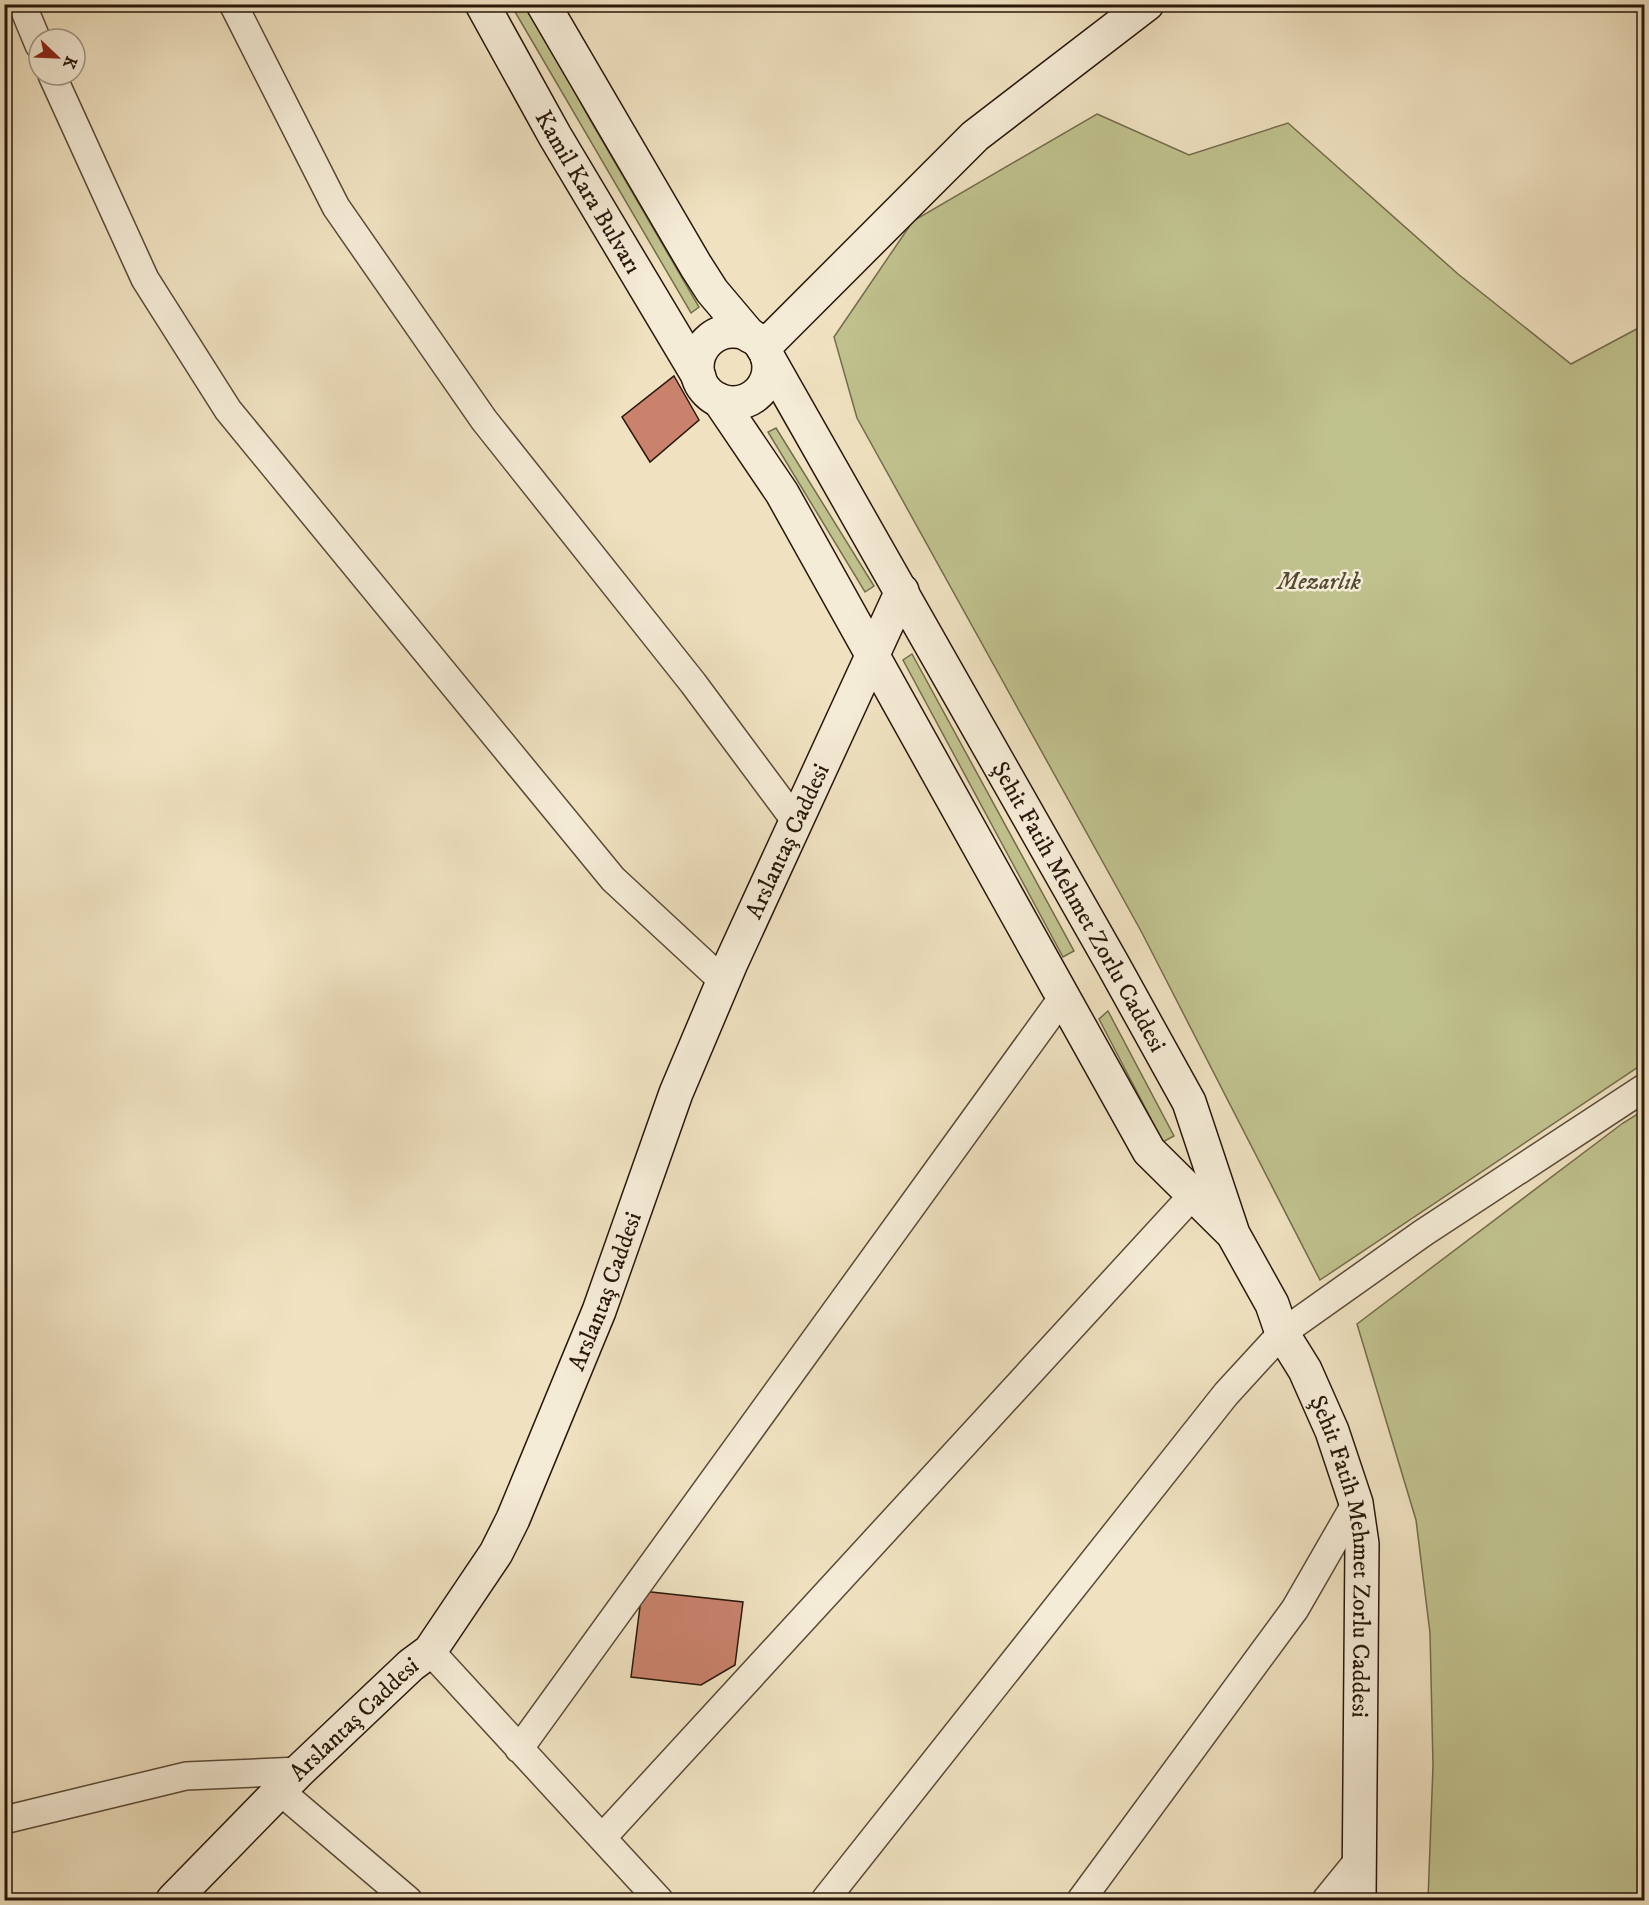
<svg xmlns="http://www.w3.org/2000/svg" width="1649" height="1905" viewBox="0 0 1649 1905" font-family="'IM FELL DW Pica',serif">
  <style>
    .green { fill: #c0c28e; stroke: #746c4c; stroke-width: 1.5 }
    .building { fill: #ca826d; stroke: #29170b; stroke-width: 1.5 }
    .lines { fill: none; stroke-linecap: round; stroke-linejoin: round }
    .street-casing { stroke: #5b4a38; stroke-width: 30 }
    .secondary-casing { stroke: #29170b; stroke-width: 36 }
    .street { stroke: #f5ecd7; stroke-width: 27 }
    .secondary { stroke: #f5ecd7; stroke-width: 33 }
    .labels { text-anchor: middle; stroke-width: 5; stroke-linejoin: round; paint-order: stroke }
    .street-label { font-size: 24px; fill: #29170b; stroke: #f5ecd7 }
    .park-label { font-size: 24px; font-style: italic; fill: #564a32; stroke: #f5ecd7 }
  </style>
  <rect width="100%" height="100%" fill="#f0e2c1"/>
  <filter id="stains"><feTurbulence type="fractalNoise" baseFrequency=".00333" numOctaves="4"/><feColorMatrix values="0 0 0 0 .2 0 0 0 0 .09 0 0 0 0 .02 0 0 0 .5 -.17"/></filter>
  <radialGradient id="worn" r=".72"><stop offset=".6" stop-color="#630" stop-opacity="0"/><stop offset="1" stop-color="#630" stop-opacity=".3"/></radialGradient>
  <!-- green -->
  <path class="green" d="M511,5H527L589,118L699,307L691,313Z
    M1097,114L1189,155L1288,123L1458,274L1571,364L1644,325V1063L1320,1280L1141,931L857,418L834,337L913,221Z
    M776,428L874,586L865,592L768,432Z
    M912,654L1074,951L1063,957L903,660Z
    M1108,1011L1174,1136L1163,1142L1099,1019Z
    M1644,1110V1900H1428L1433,1766L1430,1633L1416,1520L1357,1324L1623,1123Z"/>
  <!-- building -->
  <path class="building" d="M674,376L699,420L650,462L622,417Z
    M642,1591L743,1602L735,1665L701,1685L631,1677Z"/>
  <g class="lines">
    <!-- street casing -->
    <g class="street-casing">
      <path id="street" d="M22,4L39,45
        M233,4L336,207L484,420L693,683L797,823
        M52,75L145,279L228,410L613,879L723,981
        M430,1651L659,1900
        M519,1749L1063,997
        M280,1791L408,1900
        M4,1820L186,1776L299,1771
        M602,1838L1192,1196
        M825,1900L1226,1394L1282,1333L1423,1233L1644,1088
        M1081,1900L1295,1609L1356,1503
        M1326,1900L1361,1857"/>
    </g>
    <!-- secondary casing -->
    <g class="secondary-casing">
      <g id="secondary">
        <path id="s1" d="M482,4L555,136L699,377"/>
        <path d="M543,4L696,266L712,291L750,336"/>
        <circle cx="733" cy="367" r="36"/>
        <path d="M763,348L975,136L1147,4"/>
        <path id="s2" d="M767,356L1112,963L1189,1102L1233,1234L1272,1304L1282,1333L1305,1370L1332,1431L1356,1503L1362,1544L1359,1900"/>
        <path d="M719,400L782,493L1149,1151L1230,1231"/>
        <path id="s3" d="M173,1900L299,1771L411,1665L430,1651L496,1553L513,1519L599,1311L676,1093L731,963L902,591"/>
      </g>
    </g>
    <!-- street -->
    <use href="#street" class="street"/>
    <!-- secondary -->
    <use href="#secondary" class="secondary"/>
  </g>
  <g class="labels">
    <!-- street labels -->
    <g class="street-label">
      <text dy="8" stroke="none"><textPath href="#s1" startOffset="216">Kamil Kara Bulvarı</textPath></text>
      <text dy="8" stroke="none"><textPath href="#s3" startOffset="1246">Arslantaş Caddesi</textPath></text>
      <text dy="8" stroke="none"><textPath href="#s2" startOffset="633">Şehit Fatih Mehmet Zorlu Caddesi</textPath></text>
      <text dy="8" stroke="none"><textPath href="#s3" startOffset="760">Arslantaş Caddesi</textPath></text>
      <text dy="8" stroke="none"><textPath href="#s2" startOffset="1344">Şehit Fatih Mehmet Zorlu Caddesi</textPath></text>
      <text dy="8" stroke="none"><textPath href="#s3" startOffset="256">Arslantaş Caddesi</textPath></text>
    </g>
    <!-- park labels -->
    <g class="park-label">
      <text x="1319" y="589">Mezarlık</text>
    </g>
  </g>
  <!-- margin -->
  <rect width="1649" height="1905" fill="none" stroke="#f0e2c1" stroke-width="24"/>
  <rect x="6" y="6" width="1637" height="1893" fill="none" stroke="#29170b" stroke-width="3"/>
  <rect x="12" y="12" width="1625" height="1881" fill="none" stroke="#29170b" stroke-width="1.5"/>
  <!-- north arrow -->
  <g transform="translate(57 57) rotate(113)"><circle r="28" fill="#f5ecd7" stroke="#a39785" stroke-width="1.5"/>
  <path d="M0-4.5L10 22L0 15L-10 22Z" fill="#8f2418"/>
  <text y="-9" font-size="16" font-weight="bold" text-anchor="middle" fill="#29170b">K</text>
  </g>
  <rect width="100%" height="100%" filter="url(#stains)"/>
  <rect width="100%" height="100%" fill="url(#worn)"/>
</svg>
